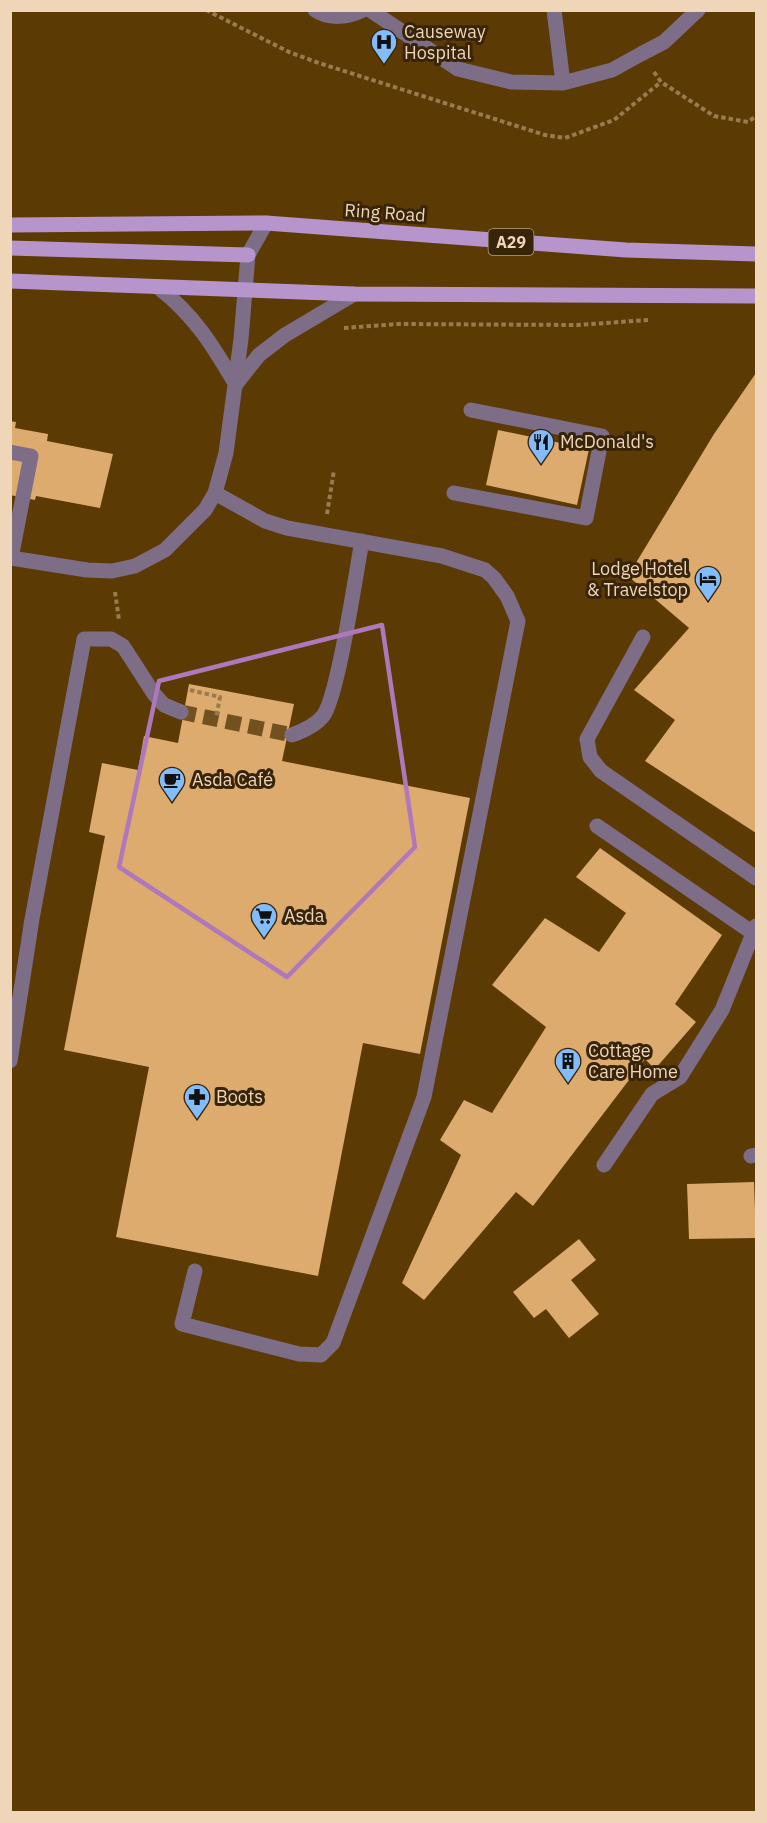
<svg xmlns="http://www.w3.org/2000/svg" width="767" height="1823" viewBox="0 0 767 1823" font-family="'IBM Plex Sans',sans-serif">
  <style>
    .building { fill: #ddab6d }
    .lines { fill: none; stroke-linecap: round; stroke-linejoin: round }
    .minor-tunnel { stroke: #71511f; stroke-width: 15; stroke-dasharray: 15 8; stroke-linecap: butt }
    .path { stroke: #997b4f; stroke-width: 4; stroke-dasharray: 4.5 3; stroke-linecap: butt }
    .minor { stroke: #7d6d87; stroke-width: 15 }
    .major { stroke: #b595cb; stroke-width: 15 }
    .marked { fill: none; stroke: #b078bc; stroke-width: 4.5; stroke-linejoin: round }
    .labels { text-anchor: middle; stroke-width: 6; stroke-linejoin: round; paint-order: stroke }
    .shield { fill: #372409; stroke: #b8a184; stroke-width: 1.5 }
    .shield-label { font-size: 16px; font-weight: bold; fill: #f0d6b8 }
    .poi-label { font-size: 18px; fill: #f0d6b8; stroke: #372409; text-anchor: start }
    .street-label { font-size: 18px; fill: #f0d6b8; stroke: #372409 }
  </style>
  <rect width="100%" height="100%" fill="#5b3a04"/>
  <!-- building -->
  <path class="building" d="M756,373V833L645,761L675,720L634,690L689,628L628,576L714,434Z
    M10,421L16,422L15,428L48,434L47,441L113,454L100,508L36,496L35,500L10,495Z
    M498,430L589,449L577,505L486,485Z
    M189,684L294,704L282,761L470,798L420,1054L363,1043L318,1276L116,1237L149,1067L64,1050L105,836L89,832L102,763L138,770L144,736L178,743Z
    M600,848L722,935L675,1004L696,1022L655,1069L645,1059L533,1206L516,1192L424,1300L402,1283L461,1155L440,1140L464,1100L492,1113L546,1027L492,985L545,918L599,952L626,913L576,877Z
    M754,1182L756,1238L689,1239L687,1184Z
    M579,1239L596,1260L571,1280L599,1314L569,1338L546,1309L534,1318L513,1292Z"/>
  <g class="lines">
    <!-- minor-tunnel -->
    <path class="minor-tunnel" d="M181,712L292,735"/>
    <!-- path -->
    <path class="path" d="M206,10L289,52L319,63L545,135L565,138L614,120L661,82
      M654,72L661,82L714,116L748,122L756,116
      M344,328L398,324L577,325L648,320
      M327,514L334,470
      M115,592L119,620
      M190,690L220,697L216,718"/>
    <!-- minor -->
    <path class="minor" d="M315,10C329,20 349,17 363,10
      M370,10L458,69L511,82L563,83L612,70L641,54L664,42L698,10
      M554,10L563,83
      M159,288C195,316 213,346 236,385
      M236,384L259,355L285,335L354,294
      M10,452L31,456L11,558L87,570L112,571L135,566L165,550L205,510L215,493L226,453L241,339L248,255L266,223
      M454,493L586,518L602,436L471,410
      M643,637L587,739L590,757L601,771L756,878
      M292,735C303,731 315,726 323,716C338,697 356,572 362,541
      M597,826L753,933
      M10,1061L32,919L84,639H111L123,646L154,694L164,705L181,712
      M751,1156L756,1155
      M604,1165L652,1094L680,1077L722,1010L756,926
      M195,1271L182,1324L299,1354L321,1355L333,1343L424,1097L518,621L507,596L494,578L485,570L442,556L287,528L265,521L215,493"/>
    <!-- major -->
    <path class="major" d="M10,225L266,223L626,250L756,254
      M10,248L248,255
      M10,281L354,294L756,296"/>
  </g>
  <!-- marked area -->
  <path class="marked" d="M382,625L415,847L287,977L119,867L159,681Z"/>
  <!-- icons -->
  <defs>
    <g id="hospital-pin" transform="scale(1.35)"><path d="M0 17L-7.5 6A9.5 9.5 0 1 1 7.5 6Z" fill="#83bcfb" stroke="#372409"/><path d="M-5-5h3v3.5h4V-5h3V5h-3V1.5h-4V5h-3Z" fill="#111"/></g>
    <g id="restaurant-pin" transform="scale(1.35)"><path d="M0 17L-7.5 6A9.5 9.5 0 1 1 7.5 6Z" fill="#83bcfb" stroke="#372409"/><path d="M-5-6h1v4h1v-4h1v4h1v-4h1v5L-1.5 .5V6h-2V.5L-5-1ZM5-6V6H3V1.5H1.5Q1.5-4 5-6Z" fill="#111"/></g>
    <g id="hotel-pin" transform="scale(1.35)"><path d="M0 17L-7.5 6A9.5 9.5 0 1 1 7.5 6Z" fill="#83bcfb" stroke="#372409"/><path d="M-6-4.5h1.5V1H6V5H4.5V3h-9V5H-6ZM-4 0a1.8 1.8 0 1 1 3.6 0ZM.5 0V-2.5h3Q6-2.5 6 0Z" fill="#111"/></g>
    <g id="cafe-pin" transform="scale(1.35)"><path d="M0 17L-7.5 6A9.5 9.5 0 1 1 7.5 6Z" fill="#83bcfb" stroke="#372409"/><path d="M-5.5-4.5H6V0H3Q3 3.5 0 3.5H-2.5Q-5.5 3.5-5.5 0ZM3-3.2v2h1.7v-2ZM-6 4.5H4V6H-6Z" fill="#111"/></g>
    <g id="supermarket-pin" transform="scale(1.35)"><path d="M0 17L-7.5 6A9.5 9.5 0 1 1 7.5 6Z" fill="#83bcfb" stroke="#372409"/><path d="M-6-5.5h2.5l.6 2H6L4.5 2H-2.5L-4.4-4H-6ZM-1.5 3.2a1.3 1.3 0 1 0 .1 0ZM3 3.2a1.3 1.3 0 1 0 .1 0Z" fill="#111"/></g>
    <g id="building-pin" transform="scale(1.35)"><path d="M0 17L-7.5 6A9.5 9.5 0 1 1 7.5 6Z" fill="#83bcfb" stroke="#372409"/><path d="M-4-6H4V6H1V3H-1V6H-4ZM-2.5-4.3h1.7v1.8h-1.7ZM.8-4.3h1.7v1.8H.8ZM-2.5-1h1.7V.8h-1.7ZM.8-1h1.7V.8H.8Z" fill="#111"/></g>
    <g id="pharmacy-pin" transform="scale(1.35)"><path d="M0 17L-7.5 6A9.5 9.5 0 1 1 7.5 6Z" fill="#83bcfb" stroke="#372409"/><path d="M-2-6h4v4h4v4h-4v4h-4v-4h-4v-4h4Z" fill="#111"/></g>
  </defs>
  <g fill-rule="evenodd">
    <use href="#hospital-pin" x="384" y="42"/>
    <use href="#restaurant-pin" x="541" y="442"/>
    <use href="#hotel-pin" x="708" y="579"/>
    <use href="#cafe-pin" x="172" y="780"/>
    <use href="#supermarket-pin" x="264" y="916"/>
    <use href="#building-pin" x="568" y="1061"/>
    <use href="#pharmacy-pin" x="197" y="1097"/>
  </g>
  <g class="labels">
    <!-- shield labels -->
    <rect class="shield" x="488.5" y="229" width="45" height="26" rx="4.5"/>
    <g class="shield-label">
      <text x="511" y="248">A29</text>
    </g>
    <!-- poi labels -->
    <g class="poi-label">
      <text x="404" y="38">Causeway<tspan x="404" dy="21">Hospital</tspan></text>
      <text x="560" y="448">McDonald's</text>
      <text x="688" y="575" text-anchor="end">Lodge Hotel<tspan x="688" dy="21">&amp; Travelstop</tspan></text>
      <text x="192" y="786">Asda Café</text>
      <text x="284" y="922">Asda</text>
      <text x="588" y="1057">Cottage<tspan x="588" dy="21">Care Home</tspan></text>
      <text x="216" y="1103">Boots</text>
    </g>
    <!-- street labels -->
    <g class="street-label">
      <text transform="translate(385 213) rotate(4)" y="6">Ring Road</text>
    </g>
  </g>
  <!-- border -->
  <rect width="767" height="1823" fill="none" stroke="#f0d6b8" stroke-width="24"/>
</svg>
